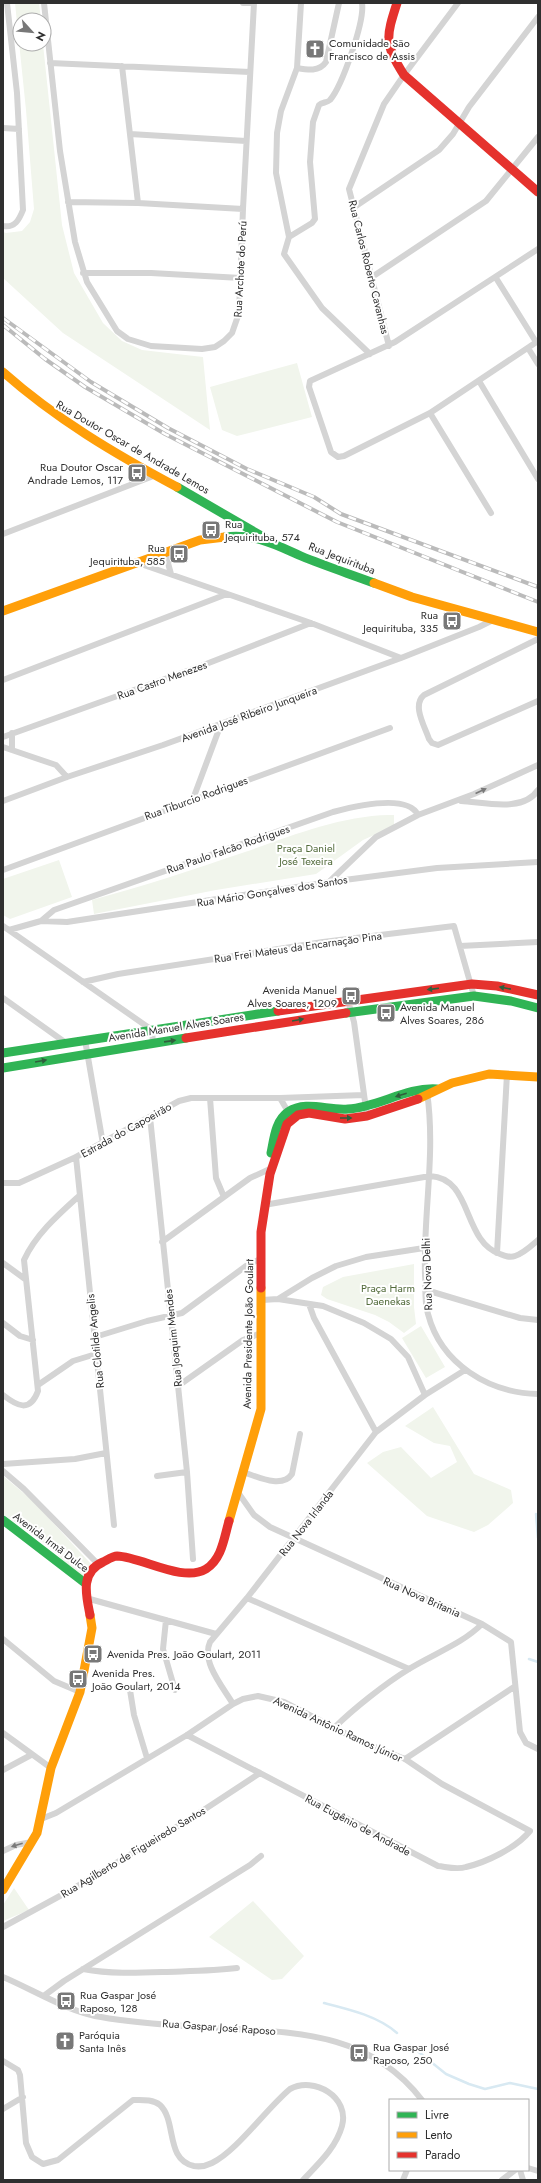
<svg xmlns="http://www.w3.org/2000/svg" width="541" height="2183" viewBox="0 0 541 2183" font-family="Jost,sans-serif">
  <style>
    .green { fill: #f1f5ec }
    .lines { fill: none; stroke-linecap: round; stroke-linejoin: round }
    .stream { stroke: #d8e9f2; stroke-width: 2.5 }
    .street { stroke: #d4d4d4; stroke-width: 6 }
    .fast { stroke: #30b455; stroke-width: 9 }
    .slow { stroke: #ff9f0a; stroke-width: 9 }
    .jam { stroke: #e5322d; stroke-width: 9 }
    .rail-casing { stroke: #bbb; stroke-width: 4 }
    .rail { stroke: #fff; stroke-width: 2.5; stroke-dasharray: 8; stroke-linecap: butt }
    .oneway { fill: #797979 }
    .oneway2 { fill: #2f5e3c }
    .labels { text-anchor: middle; stroke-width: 4; stroke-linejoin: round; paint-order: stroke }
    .poi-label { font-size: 11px; fill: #2f2f2f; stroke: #fff; text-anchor: start }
    .street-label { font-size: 11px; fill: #2f2f2f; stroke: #fff }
    .park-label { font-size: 11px; fill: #526b3b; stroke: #fff }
  </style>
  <rect width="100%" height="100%" fill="#fff"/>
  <!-- green -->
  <path class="green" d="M15,3H39L41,20H20V44H43L62,225L74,273L103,323L122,341L142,350L203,357L210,430L63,333L3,278V232L6,233L22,231L30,222L34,209L26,110Z
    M297,363L312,417L237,436L222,430L210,387Z
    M389,815H394V826L363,840L316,874L216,890L94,914L92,900C144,886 195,869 245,852C291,836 340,816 389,815Z
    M59,860L72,897L10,919L3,915V879Z
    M414,1264V1307L416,1324L404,1333L389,1322L375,1315L327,1299L321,1295L323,1287L343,1277Z
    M421,1326L445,1367L426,1378L402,1338Z
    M433,1407L474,1474L511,1490L513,1503L488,1525L474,1532L427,1516L367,1463L383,1452L401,1447L431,1478L457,1462L450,1446L434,1443L405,1426Z
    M3,1476L32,1500L91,1564L82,1578L48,1546L3,1514Z
    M14,1888L29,1910L3,1921V1905Z
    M253,1901L304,1956L282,1979L272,1980L209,1937Z"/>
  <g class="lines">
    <!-- stream -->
    <path class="stream" d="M536,1514L538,1538
      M529,1659L538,1662
      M324,2003C348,2009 378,2016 397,2033
      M410,2045L446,2074L469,2084L485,2089L510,2083L538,2089"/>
    <!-- street -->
    <path class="street" d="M44,3L60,151L75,242L87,282L117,331L128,339L151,346L202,349L215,347L224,341L232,333L239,313L243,209L254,3
      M243,3H254
      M301,3L297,68C308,70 319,72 326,62L339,3
      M50,63L250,72
      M122,66L138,203
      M297,68L281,111L277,133L276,173L289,237L284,254L322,308L370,354
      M3,128L19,129
      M130,134L246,141
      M68,202L138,203L243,209
      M353,208L439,150L453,134L469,107L538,17
      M3,226C15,228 19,220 23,210L17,93L7,3
      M289,237L312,223L315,219L310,162L313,122L319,105C322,102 327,103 330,100C342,86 365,21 362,3
      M538,249L395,342L310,381L309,387L331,452L338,457L344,456L430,413L538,341
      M83,273H151L241,278
      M372,277L486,201L538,137
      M496,278L536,342
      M389,346L349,189L384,104L404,75L458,3
      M528,348L538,364
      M479,381L538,479
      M430,413L491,513
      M3,534L156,475
      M171,549L168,563L171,574
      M138,563L311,623L401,658
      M538,639L424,695C412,705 424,725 429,739L432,743L438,745L538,701
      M3,680L227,594
      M12,733V750
      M3,737L201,666L311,623
      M3,747L56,765L67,777
      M193,799L221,724
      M3,801L67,777L163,745L401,658L479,627L493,620
      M461,801C484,802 523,813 538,790
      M3,870L390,728
      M329,882L376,837L418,815L474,794L538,765
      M41,921L54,910L333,812C352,807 407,793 418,815
      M3,926L152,1030L153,1043
      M9,930L41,921L67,922L329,882L437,868L538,862
      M460,946L538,942
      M83,982L118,974L323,942L454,926L474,996
      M3,998L66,1043
      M348,1001L354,1022L367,1116
      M85,1040L103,1144
      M427,1092C436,1153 423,1214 425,1275C426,1287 424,1302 428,1314C441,1364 489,1393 538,1394
      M210,1098L216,1178L224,1197
      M280,1098L364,1095
      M150,1117L187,1472L193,1559
      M76,1157L114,1525
      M3,1183H19L76,1157L179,1101L191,1098H280L290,1115
      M264,1205L430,1176C473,1178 462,1241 500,1254C505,1256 510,1258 515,1256C524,1253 531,1246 538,1240
      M162,1242L250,1178L272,1168
      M497,1253L507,1074
      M3,1263L25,1279
      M426,1290L520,1318L538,1320
      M278,1299L323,1306L364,1323L391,1339L408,1357L425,1395
      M262,1300L278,1299L312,1278L336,1266L366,1257L424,1248
      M309,1304L314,1318L376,1432
      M3,1323L20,1336L33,1340
      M95,1337L147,1321L182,1313L246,1266L262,1258
      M38,1385L73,1361L96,1354
      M178,1386L243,1340L261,1333
      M3,1395C17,1406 30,1413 38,1391L24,1260C36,1234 59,1214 79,1196
      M3,1464L75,1459L106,1453
      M3,1471L24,1489L98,1564
      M243,1472C258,1477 282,1489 292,1474L300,1434
      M157,1476L187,1472
      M237,1491L254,1515L270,1527L482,1624L511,1642L520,1732L526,1743L538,1749
      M86,1598L216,1634
      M247,1598L409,1669
      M166,1620L163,1649L175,1690
      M3,1639L54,1681L80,1692
      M130,1690L134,1715L147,1758
      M233,1704C223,1687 201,1662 210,1642L247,1598L376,1432L425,1395L465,1370
      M334,1728C353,1709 386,1683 409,1669C433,1654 462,1644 482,1624
      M3,1733L51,1768
      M405,1759L514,1687
      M3,1770L31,1755
      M41,1819L56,1813L187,1735L233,1704L243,1699L258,1696L284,1702L360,1741L405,1759L442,1784L530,1831C516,1848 487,1862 466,1867C457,1870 447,1867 438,1866L187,1735
      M3,1851L16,1845L32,1842
      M3,1927L69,1891L193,1817L260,1773
      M83,1969C110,1974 136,1973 163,1972C188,1971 212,1971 237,1968
      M3,1977C34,1990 68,2012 101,2017C133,2023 168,2025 200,2027C283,2033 365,2026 422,2100
      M45,1995L64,1981L250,1865L261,1856
      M3,2061L18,2070L20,2075L26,2143L32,2157L43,2164L58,2160L133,2100C142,2100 153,2099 160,2105C177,2121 165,2160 194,2166C200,2167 206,2166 212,2163C237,2151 266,2109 290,2089C314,2076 350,2097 342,2126C336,2148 318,2164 303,2180
      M3,2109L23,2097
      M528,2168L538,2171
      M520,2170L523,2180
      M403,2180L407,2170
      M502,2180L515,2170"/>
    <!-- fast -->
    <path class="fast" d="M177,487L265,538
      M225,537C254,533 276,545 301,556C325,566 350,574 374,583
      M346,1013L474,996L511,1001L538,1008
      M3,1053L278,1011
      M3,1068L186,1038
      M271,1153C274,1139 275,1121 288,1112C306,1100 328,1111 348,1109C379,1107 406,1087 437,1089
      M3,1520L85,1583"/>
    <!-- slow -->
    <path class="slow" d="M3,372C56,419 115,454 177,487
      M374,583L412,597L538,632
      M3,611L200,540L225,537
      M418,1099L452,1083L489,1074L538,1077
      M229,1521L261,1409V1288
      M3,1890L37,1833L51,1768L80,1692L92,1628L90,1615"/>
    <!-- jam -->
    <path class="jam" d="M397,3C386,37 384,44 404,75L538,192
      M278,1011L472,984L497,986L538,995
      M186,1038L346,1013
      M261,1288V1232L270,1174L287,1124L298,1115L309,1113L345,1119L367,1116L418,1099
      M90,1615C86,1595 80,1572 103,1562C107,1560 113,1556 117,1556C142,1557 183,1583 206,1569C222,1559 224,1538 229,1521"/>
    <!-- rail casing -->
    <g class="rail-casing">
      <path id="rail" d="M3,318L91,382L168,428L247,469L314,497L341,514L538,587
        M3,325L45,359L85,387L165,434L337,522L538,602"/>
    </g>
    <!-- rail -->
    <use href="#rail" class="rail"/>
  </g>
  <!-- one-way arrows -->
  <defs><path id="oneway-solid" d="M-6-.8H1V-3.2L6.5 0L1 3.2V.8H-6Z"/></defs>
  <g class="oneway">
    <use href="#oneway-solid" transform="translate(481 791) rotate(-25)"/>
    <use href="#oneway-solid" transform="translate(17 1845) rotate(162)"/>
  </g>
  <g class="oneway2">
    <use href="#oneway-solid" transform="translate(505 988) rotate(-169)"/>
    <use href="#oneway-solid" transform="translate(433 989) rotate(173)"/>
    <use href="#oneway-solid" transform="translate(298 1020) rotate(-10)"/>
    <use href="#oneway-solid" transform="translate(170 1041) rotate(-8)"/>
    <use href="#oneway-solid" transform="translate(41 1061) rotate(-10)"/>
    <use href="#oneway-solid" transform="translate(401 1095) rotate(163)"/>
    <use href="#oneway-solid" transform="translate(346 1118)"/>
  </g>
  <!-- icons -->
  <defs>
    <g id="church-square" transform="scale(1)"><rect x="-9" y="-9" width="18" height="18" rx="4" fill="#787878" stroke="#fff"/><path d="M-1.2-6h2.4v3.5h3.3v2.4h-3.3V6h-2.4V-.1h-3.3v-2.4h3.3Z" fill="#fff"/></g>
    <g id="bus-square" transform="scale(1)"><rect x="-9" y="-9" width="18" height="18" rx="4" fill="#787878" stroke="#fff"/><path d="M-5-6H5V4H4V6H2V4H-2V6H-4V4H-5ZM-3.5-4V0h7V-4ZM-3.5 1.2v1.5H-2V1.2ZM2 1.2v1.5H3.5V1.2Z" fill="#fff"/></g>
  </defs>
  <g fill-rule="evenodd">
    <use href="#church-square" x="315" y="49"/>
    <use href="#bus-square" x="137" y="473"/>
    <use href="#bus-square" x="211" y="530"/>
    <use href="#bus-square" x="179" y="554"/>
    <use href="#bus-square" x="452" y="621"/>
    <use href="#bus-square" x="351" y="996"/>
    <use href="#bus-square" x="386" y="1013"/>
    <use href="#bus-square" x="93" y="1654"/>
    <use href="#bus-square" x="78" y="1679"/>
    <use href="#bus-square" x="66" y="2001"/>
    <use href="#church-square" x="65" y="2041"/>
    <use href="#bus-square" x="359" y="2053"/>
  </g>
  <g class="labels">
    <!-- poi labels -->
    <g class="poi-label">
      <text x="329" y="47">Comunidade São<tspan x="329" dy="13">Francisco de Assis</tspan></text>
      <text x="123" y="471" text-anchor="end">Rua Doutor Oscar<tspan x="123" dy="13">Andrade Lemos, 117</tspan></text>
      <text x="225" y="528">Rua<tspan x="225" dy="13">Jequirituba, 574</tspan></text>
      <text x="165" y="552" text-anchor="end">Rua<tspan x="165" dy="13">Jequirituba, 585</tspan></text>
      <text x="438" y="619" text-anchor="end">Rua<tspan x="438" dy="13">Jequirituba, 335</tspan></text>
      <text x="337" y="994" text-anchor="end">Avenida Manuel<tspan x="337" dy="13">Alves Soares, 1209</tspan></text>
      <text x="400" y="1011">Avenida Manuel<tspan x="400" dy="13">Alves Soares, 286</tspan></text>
      <text x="107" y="1658">Avenida Pres. João Goulart, 2011</text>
      <text x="92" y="1677">Avenida Pres.<tspan x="92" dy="13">João Goulart, 2014</tspan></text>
      <text x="80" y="1999">Rua Gaspar José<tspan x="80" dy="13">Raposo, 128</tspan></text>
      <text x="79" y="2039">Paróquia<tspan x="79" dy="13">Santa Inês</tspan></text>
      <text x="373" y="2051">Rua Gaspar José<tspan x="373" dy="13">Raposo, 250</tspan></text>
    </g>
    <!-- street labels -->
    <g class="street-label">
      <text transform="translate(369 267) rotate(76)" y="4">Rua Carlos Roberto Cavanhas</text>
      <text transform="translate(240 269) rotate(-87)" y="4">Rua Archote do Perú</text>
      <text transform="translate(133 447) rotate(30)" y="4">Rua Doutor Oscar de Andrade Lemos</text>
      <text transform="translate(342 558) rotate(21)" y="4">Rua Jequirituba</text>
      <text transform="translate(162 680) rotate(-20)" y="4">Rua Castro Menezes</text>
      <text transform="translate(249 714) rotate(-20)" y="4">Avenida José Ribeiro Junqueira</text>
      <text transform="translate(196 798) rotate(-20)" y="4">Rua Tiburcio Rodrigues</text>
      <text transform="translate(228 849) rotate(-19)" y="4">Rua Paulo Falcão Rodrigues</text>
      <text transform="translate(272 891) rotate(-9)" y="4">Rua Mário Gonçalves dos Santos</text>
      <text transform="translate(298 947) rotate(-8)" y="4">Rua Frei Mateus da Encarnação Pina</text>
      <text transform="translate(176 1027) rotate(-9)" y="4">Avenida Manuel Alves Soares</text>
      <text transform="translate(126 1130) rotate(-29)" y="4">Estrada do Capoeirão</text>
      <text transform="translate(427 1274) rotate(-92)" y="4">Rua Nova Delhi</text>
      <text transform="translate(248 1334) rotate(-89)" y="4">Avenida Presidente João Goulart</text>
      <text transform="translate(173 1338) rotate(-96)" y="4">Rua Joaquim Mendes</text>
      <text transform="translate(95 1341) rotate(-96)" y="4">Rua Clotilde Angelis</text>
      <text transform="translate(306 1523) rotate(-52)" y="4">Rua Nova Irlanda</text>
      <text transform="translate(51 1542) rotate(37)" y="4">Avenida Irmã Dulce</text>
      <text transform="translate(422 1597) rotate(24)" y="4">Rua Nova Britania</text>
      <text transform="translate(338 1729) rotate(25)" y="4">Avenida Antônio Ramos Júnior</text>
      <text transform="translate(358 1825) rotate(28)" y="4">Rua Eugênio de Andrade</text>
      <text transform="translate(133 1852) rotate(-31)" y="4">Rua Agilberto de Figueiredo Santos</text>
      <text transform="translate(219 2027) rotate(4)" y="4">Rua Gaspar José Raposo</text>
    </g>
    <!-- park labels -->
    <g class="park-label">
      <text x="306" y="852">Praça Daniel<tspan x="306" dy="13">José Texeira</tspan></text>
      <text x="388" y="1292">Praça Harm<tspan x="388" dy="13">Daenekas</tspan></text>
    </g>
  </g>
  <!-- border -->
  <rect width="541" height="2183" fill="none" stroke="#2f2f2f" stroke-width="8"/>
  <!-- legend -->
  <rect x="389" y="2099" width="140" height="72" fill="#ffffff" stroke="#acacac"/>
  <rect x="397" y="2112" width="20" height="6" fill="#30b455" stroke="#acacac"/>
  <text x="425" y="2119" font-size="12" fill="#2f2f2f">Livre</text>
  <rect x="397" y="2132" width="20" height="6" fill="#ff9f0a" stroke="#acacac"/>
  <text x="425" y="2139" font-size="12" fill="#2f2f2f">Lento</text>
  <rect x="397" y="2152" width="20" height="6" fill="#e5322d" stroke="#acacac"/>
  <text x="425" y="2159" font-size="12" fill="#2f2f2f">Parado</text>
  <!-- north arrow -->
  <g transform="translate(32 32) rotate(117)"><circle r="19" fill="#ffffff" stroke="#acacac"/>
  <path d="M0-3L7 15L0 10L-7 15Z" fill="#787878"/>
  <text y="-6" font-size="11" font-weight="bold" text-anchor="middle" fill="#2f2f2f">N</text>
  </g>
</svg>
